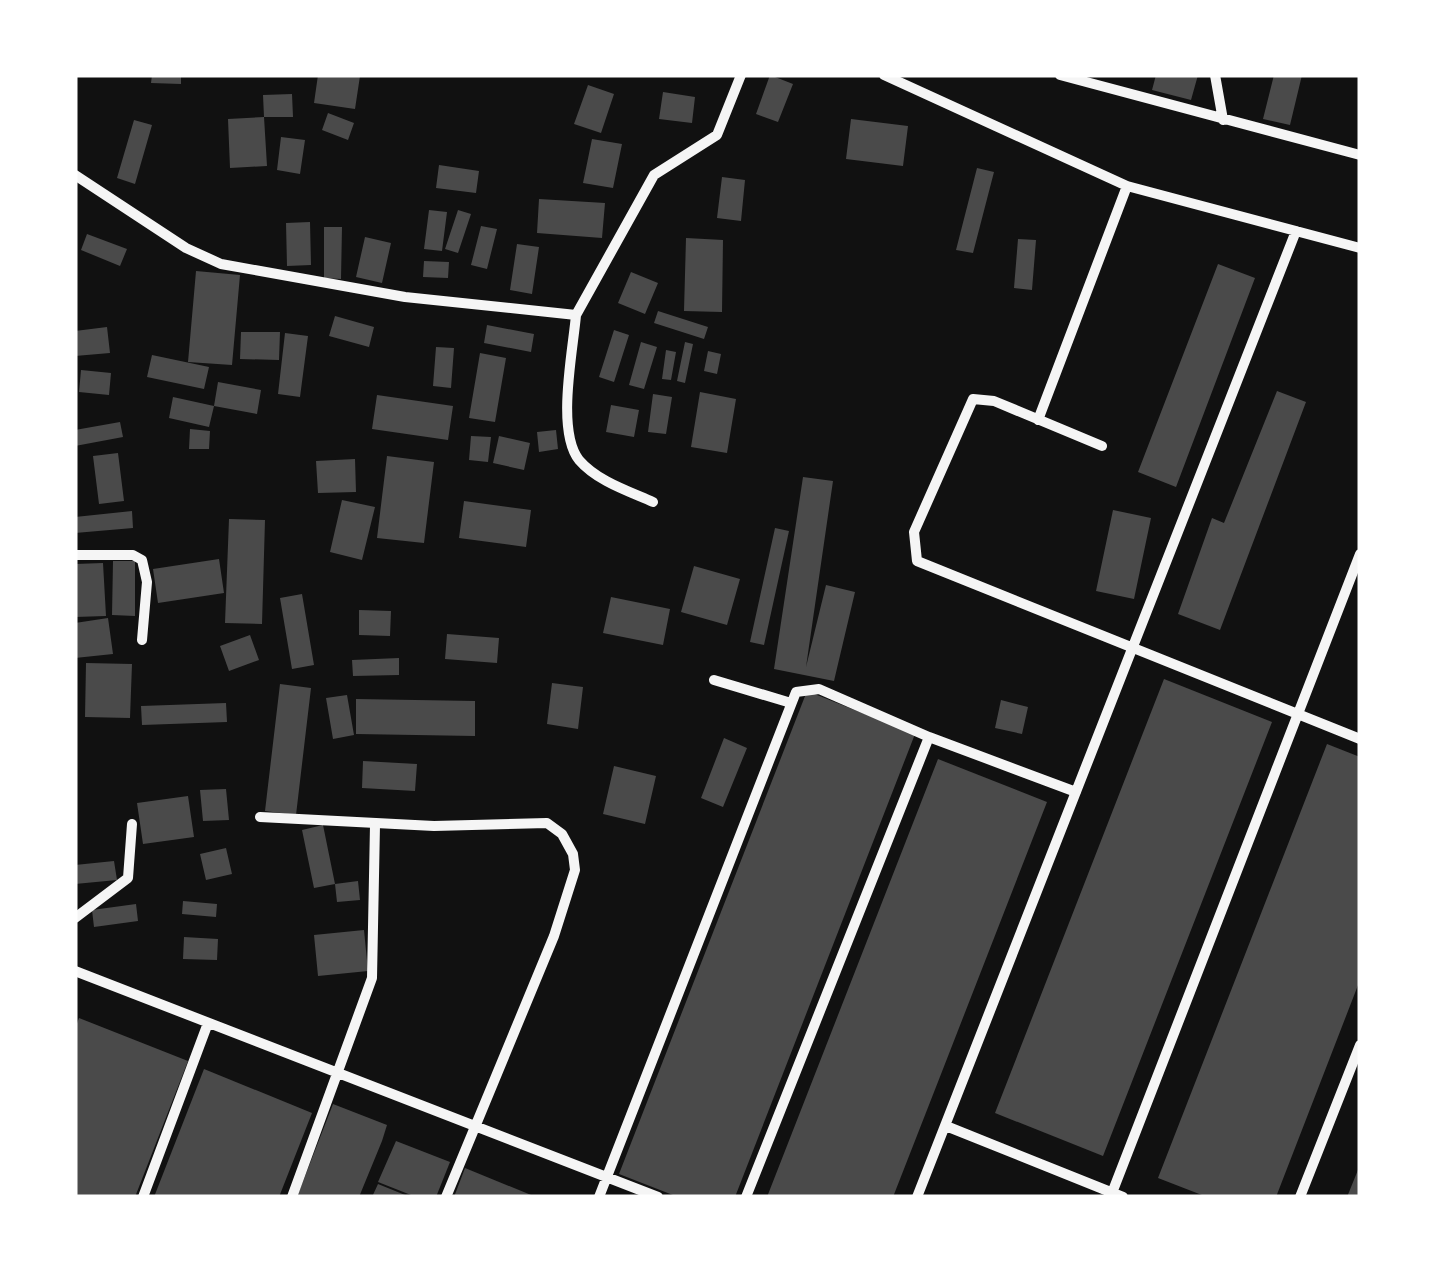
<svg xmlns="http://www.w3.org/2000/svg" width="1435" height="1272" viewBox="0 0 1435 1272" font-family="Overpass,sans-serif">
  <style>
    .building { fill: #4a4a4a }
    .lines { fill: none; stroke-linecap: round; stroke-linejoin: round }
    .minor { stroke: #f5f5f5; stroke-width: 10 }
  </style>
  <rect width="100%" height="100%" fill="#111"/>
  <!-- building -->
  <path class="building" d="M152,75H181V84L151,83Z
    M318,75L360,76L355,109L314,103Z
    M770,75L793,84L778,122L756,114Z
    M1156,75H1198L1191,100L1152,90Z
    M1274,75H1302L1290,125L1263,119Z
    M588,85L614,94L601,133L574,124Z
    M663,92L695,97L692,123L659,119Z
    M292,94L293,117H264L267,166L230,168L228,119L264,117L263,95Z
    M328,113L354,123L348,140L322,130Z
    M851,119L908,126L903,166L846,159Z
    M134,120L152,125L135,184L117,178Z
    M281,137L305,140L300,174L277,170Z
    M592,139L622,144L613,188L583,183Z
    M439,165L479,171L476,193L436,188Z
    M977,168L994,172L973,253L956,250Z
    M722,177L745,180L741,221L717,218Z
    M539,199L605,203L602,238L537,233Z
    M429,210L447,212L442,251L424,249Z
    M458,210L471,214L458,253L445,249Z
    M310,222L311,265L287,266L286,223Z
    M481,226L497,229L487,269L471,265Z
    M324,227H342L341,279L324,278Z
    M87,234L127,249L120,266L81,250Z
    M365,237L391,243L382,283L356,277Z
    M686,238L723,240L722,312L684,311Z
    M1018,239L1036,240L1032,290L1014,288Z
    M517,244L539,247L532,294L510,290Z
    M424,261L449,262L448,278L423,277Z
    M1218,264L1255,278L1176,487L1138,472Z
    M196,271L240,275L232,365L188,362Z
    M631,272L658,283L645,314L618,303Z
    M658,311L708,327L704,339L654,323Z
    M335,316L374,327L369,347L329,336Z
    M487,325L534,334L531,352L484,343Z
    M107,327L110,353L75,356V331Z
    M614,330L629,335L614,382L599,377Z
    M241,332H280L279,360L240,359Z
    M285,333L308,336L300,397L278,394Z
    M641,342L657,347L644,389L629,385Z
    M685,342L693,344L685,383L677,381Z
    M436,347L454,348L451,388L433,386Z
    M666,350L676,352L671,380L662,379Z
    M708,351L721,354L717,374L704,371Z
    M480,353L506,358L495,422L469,418Z
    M152,355L209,367L204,389L147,377Z
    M81,370L111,373L109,395L79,392Z
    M218,382L261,390L257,414L214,406L209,427L169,418L173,397L214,406Z
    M1277,391L1306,402L1220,630L1178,614L1212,518L1224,523Z
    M700,392L736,399L727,453L691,447Z
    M653,394L672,397L666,434L648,432Z
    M377,395L453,406L448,440L372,429Z
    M611,405L639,410L634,437L606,432Z
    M120,422L123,437L75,446V430Z
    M190,429L210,431L209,449H189Z
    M556,430L558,449L539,452L537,432Z
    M471,436L491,437L488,462L469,460Z
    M499,436L530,443L524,470L493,463Z
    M118,453L124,501L99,504L93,456Z
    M387,456L434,462L424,543L377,538Z
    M355,459L356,492L318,493L316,461Z
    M803,477L833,481L806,667L826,585L855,592L834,681L774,669Z
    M342,500L375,507L362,560L330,552Z
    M464,501L531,510L526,547L459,538Z
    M1113,510L1151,518L1134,599L1096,591Z
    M132,511L133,528L75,533V517Z
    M229,519L265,520L262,624L225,623Z
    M775,528L789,531L764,645L750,642Z
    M219,559L224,593L158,603L153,569Z
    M113,561H135V616L112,615Z
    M103,563L106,616L75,617V564Z
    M694,566L740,579L727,625L681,612Z
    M302,594L314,665L292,669L280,598Z
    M611,597L670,609L663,645L603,633Z
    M359,610L391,611L390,636L359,635Z
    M108,618L113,654L75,658V623Z
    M447,634L499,638L497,663L445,659Z
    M250,635L259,660L229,671L220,646Z
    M399,658V675L353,676L352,660Z
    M86,663L132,664L130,718L85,717Z
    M1164,679L1272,722L1103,1156L995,1113Z
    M552,683L583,687L578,729L547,724Z
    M280,684L311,688L296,815L265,811Z
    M807,691L915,734L735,1197H678L619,1174Z
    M347,695L354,735L333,739L326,698Z
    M356,699L475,701V736L356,734Z
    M1001,700L1028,707L1022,734L995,728Z
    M226,703L227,722L142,725L141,706Z
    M724,738L747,748L723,807L701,798Z
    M1327,744L1360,757V980L1276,1197H1207L1158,1178Z
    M938,759L1047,802L943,1069L893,1197H767Z
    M363,761L417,764L415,791L362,788Z
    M614,766L656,776L645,824L603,814Z
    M226,789L229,820L203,821L200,790Z
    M188,796L194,837L143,844L137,803Z
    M323,825L335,884L358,881L360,900L337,902L335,884L314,888L302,830Z
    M226,848L232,874L206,880L200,854Z
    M114,861L117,880L75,884V865Z
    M183,901L217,904L216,917L182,914Z
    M136,904L138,921L94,927L92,910Z
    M364,930L368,971L318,976L314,935Z
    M184,937L218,939L217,960L183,959Z
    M79,1018L188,1061L135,1197H75V1029Z
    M204,1069L312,1113L279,1197H154Z
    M333,1104L387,1125L382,1141L359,1197H297Z
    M396,1141L450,1162L436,1197H416L378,1182Z
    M1360,1165V1197H1347Z
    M465,1168L536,1197H454Z
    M378,1184L410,1197H372Z"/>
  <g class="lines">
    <!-- minor -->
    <path class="minor" d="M884,75L1127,186L1360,248
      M1060,75L1360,155
      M1215,75L1223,120
      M75,175L186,248L221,264L405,297L576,315L654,175L717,135L741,75
      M576,315C573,351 556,431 579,460C597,481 628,491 653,502
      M1038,420L1127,186
      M1102,446L994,401L973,399L914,532L917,561L1360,739
      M75,555H133L142,560L147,582L142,640
      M714,680L791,703
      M260,817L434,826L547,823L562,834L573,854L575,870L554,936L446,1197
      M75,918L128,878L132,824
      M75,971L658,1197
      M946,1126L1123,1197
      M1112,1193L1360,554
      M143,1197L208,1023
      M292,1197L372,978L375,825
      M599,1197L796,692L819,689L929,737L1076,792
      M746,1197L929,737
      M917,1197L1296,231
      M1300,1197L1360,1045"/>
  </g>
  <!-- border -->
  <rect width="1435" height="1272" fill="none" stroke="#ffffff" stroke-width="155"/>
</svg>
